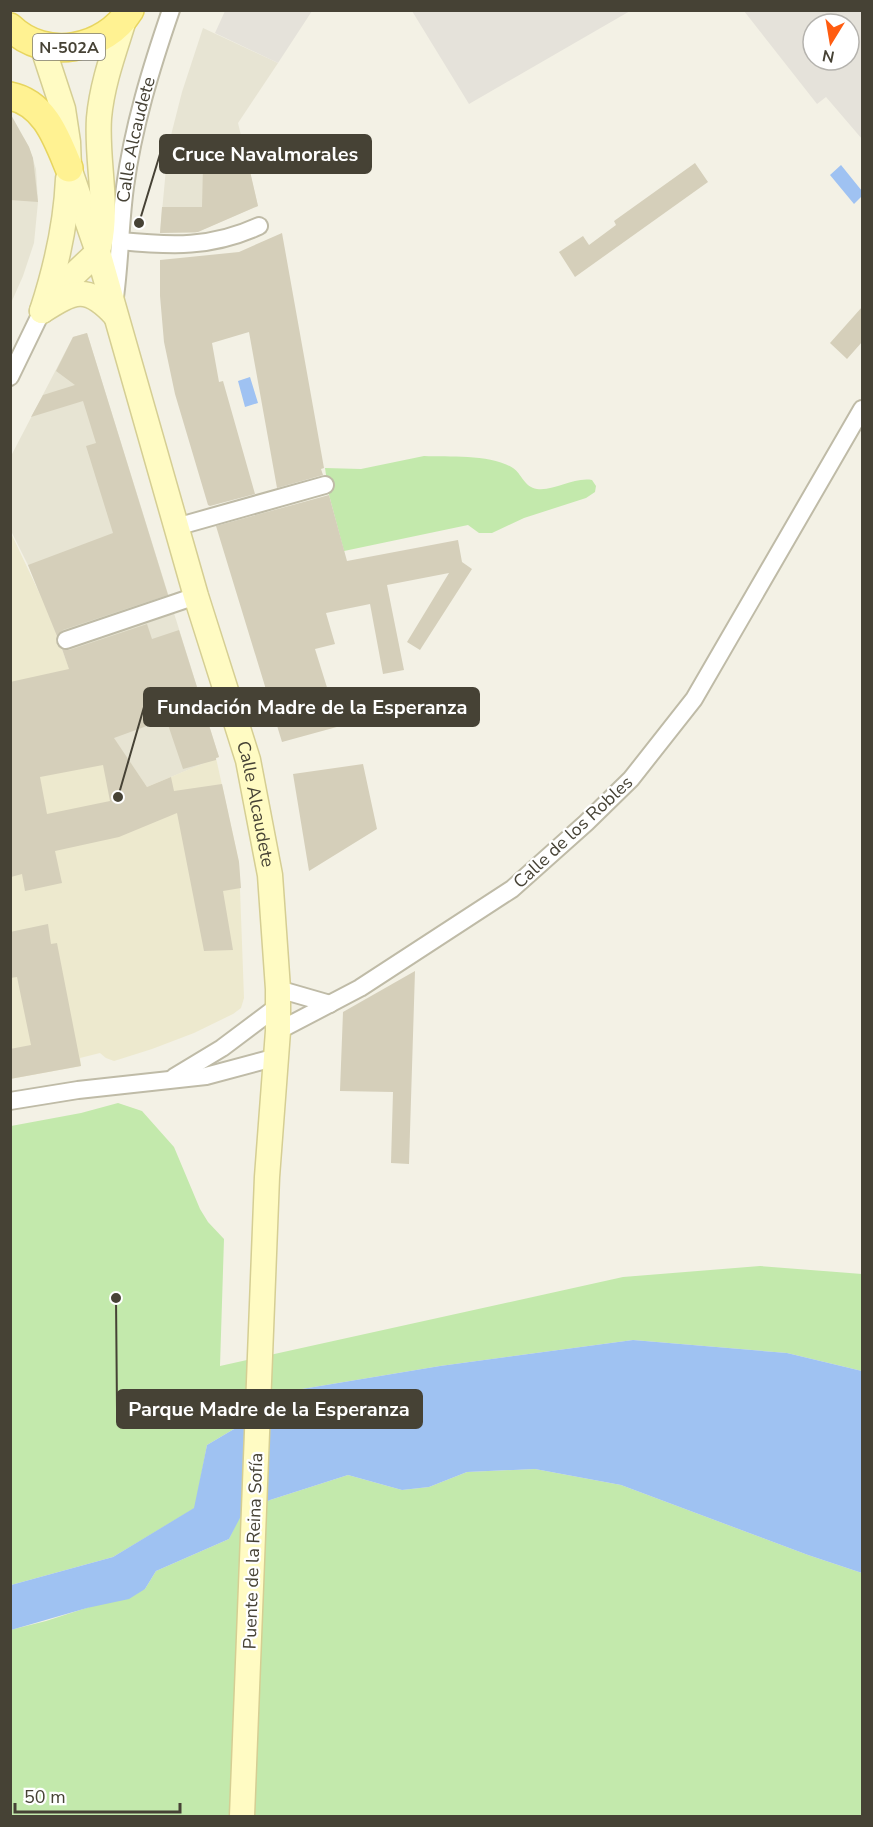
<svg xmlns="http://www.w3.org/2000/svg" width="873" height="1827" viewBox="0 0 873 1827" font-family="'Nunito Sans',sans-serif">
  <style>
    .residential { fill: #e7e4d3 }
    .industrial { fill: #e5e2da; fill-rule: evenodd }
    .education { fill: #ede9ce }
    .green { fill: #c3e9ac }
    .water { fill: #9fc2f2 }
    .building { fill: #d5cfba; fill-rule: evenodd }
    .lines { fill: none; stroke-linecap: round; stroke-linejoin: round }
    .minor-casing { stroke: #bfbba7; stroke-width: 20 }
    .secondary-casing { stroke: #d5ce93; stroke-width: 27 }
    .primary-casing { stroke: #e7d55f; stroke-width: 30 }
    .minor { stroke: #fff; stroke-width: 16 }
    .secondary { stroke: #fffbc3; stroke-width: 24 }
    .primary { stroke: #fff292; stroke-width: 27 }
    .labels { text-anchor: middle; stroke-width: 4.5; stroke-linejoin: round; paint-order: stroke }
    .shield { fill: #fff; stroke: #7e7b72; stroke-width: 1.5 }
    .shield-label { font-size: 16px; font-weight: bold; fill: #464235 }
    .street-label { font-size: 18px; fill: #464235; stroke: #fff }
    .leader { fill: none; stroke: #464235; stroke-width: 2 }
    .callout-dot { fill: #464235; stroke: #fff; stroke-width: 2 }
    .callout { fill: #464235; stroke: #464235; stroke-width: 2 }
    .callout-label { font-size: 20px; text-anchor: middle; font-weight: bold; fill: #fff }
  </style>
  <rect width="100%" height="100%" fill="#f3f1e5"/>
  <!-- residential -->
  <path class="residential" d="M203,28L278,63L238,123L258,206L195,233H160L168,147L182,92Z
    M11,127L24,138L29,147L36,169L38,202L34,243L23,276L11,303Z
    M87,333L169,597L57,637L28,565L11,531V456L73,337Z
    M173,610L219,757L147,787L74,681L62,647Z"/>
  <!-- industrial -->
  <path class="industrial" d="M225,11V10L312,11L278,63L215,33Z
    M412,11H630L469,104Z
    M744,11H862V139L826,97L817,104ZM813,24H849V60H813Z"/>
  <!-- education -->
  <path class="education" d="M10,531L46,607L74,681L147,787L216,758L239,862L244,998L241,1008L233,1014L194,1033L152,1049L114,1061L106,1058L100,1053L80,1058L81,1066L10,1079Z"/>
  <!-- green -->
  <path class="green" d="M424,456C450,457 491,454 513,468C522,474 524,487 537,489C556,491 573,477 592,480L596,486L595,492L586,498L524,518L492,533H479L468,525L344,551L329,495L325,468L361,469Z
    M118,1103L142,1111L174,1147L200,1209L208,1222L224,1239L220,1366L623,1277L760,1266L862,1274V1371L787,1353L633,1340L440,1366L302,1389L207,1445L195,1508L113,1557L11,1585V1126L81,1113Z
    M535,1469L621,1485L808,1555L862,1573V1816H11L10,1630L46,1621L145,1589L156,1571L229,1539L241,1514L270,1500L348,1475L402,1490L429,1487L467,1472Z"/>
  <!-- water -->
  <path class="water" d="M841,165L862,191V196L854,204L830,175Z
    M250,377L258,403L245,407L238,381Z
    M633,1340L787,1353L862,1371V1573L808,1555L621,1485L535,1469L467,1472L429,1487L402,1490L348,1475L270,1500L242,1514L229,1539L156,1571L145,1589L129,1599L87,1608L11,1630V1585L113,1557L194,1508L207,1445L302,1389L440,1366Z"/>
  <!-- building -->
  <path class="building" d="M10,113L29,147L33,158L38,202L10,200Z
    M247,158L258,206L198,232L160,233L162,207H202L203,166Z
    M695,163L708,182L575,277L559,252L583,236L589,245L616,225L614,221Z
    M282,233L324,468L321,469L323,475L277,488L249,332L212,343L219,382L223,381L255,494L210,506L208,505L175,394L164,342L160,296V260L239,252Z
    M862,307V342L847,359L830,343Z
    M87,333L168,595L63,630L57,636L28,565L113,533L86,446L96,443L83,401L31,417L43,395L75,385L56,371L73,337Z
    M329,495L347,561L458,540L462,562L472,569L420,650L407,642L449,573L387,585L404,670L383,674L370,604L326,613L335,644L315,649L330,697L349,692L355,722L282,742L216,526Z
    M147,624L152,639L179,630L219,757L216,758V760L183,769L166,719L114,738L147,787L171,777L174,791L222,784L239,862L241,888L223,891L233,950L204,951L177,813L119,837L55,851L62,883L25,891L22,874L11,877L10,682L69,669L62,649L69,650ZM103,765L110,801L47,814L40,777Z
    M363,764L377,829L309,871L293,774Z
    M48,924L51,944L57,943L81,1066L10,1079V1049L31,1045L17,977L10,978V932Z
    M415,971L409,1164L391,1163L393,1092L340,1091L343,1012Z"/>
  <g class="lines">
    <!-- minor casing -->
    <g class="minor-casing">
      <g id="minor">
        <path d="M120,241C172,246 211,248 259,226"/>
        <path id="s1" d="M115,297C120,260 120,224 125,187C133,127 151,68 171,10"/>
        <path d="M10,377L42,311"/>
        <path d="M176,527L325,485"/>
        <path d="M66,640L196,596"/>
        <path d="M278,989L330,1004"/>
        <path d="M278,1031L360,988L512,889L586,823L631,779L694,699L862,409"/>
        <path d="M174,1077L222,1048L278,1006"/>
        <path d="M10,1101L78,1090L206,1076L277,1057"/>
      </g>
    </g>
    <!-- secondary casing -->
    <g class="secondary-casing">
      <g id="secondary">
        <path id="s2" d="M42,45L63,109L68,142L69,168L98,252L196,596L248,760L270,875L278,989V1031L267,1177L242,1816"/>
        <path d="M99,247C109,205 96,161 99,118C102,84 114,52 124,20"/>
        <path d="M49,302L65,283L98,252"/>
        <path d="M42,311C56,268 66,225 68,179"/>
        <path d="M42,311C74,291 86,284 115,315"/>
      </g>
    </g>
    <!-- primary casing -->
    <g class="primary-casing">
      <path id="primary" d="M10,27C46,62 105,50 130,10
        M10,96C45,103 57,139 69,168"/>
    </g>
    <!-- minor -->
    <use href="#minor" class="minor"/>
    <!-- secondary -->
    <use href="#secondary" class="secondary"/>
    <!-- primary -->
    <use href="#primary" class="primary"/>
  </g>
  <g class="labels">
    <!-- shield labels -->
    <rect class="shield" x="33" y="34" width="72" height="26" rx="4.5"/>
    <g class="shield-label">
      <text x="69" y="53">N-502A</text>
    </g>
    <!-- street labels -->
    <g class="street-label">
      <text dy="6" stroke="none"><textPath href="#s1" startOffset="159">Calle Alcaudete</textPath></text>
      <text dy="6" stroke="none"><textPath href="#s2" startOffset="790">Calle Alcaudete</textPath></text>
      <text transform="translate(573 832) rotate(-43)" y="6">Calle de los Robles</text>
      <text transform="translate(253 1551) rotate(-88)" y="6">Puente de la Reina Sofía</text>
    </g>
  </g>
  <!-- callouts -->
  <path class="leader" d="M139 223L160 154M118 797L144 707M116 1298L117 1409"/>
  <g class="callout-dot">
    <circle cx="139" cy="223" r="6"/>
    <circle cx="118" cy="797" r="6"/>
    <circle cx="116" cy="1298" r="6"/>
  </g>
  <g class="callout">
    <rect x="160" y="135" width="211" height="38" rx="6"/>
    <rect x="144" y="688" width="335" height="38" rx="6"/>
    <rect x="117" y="1390" width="305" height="38" rx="6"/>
  </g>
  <g class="callout-label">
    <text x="265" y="161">Cruce Navalmorales</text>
    <text x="312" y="714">Fundación Madre de la Esperanza</text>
    <text x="269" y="1416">Parque Madre de la Esperanza</text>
  </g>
  <!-- border -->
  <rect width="873" height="1827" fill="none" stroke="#464235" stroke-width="24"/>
  <!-- north arrow -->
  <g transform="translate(831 42) rotate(191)"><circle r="28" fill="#ffffff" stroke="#b5b3ae" stroke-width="1.5"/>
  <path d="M0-4.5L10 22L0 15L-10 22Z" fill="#ff5c10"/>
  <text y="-9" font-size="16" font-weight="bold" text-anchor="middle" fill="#464235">N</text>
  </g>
  <!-- scale -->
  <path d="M15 1803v9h165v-9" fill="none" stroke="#464235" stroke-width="3"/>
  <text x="24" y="1803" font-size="18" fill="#464235" stroke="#ffffff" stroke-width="4.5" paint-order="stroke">50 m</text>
</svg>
